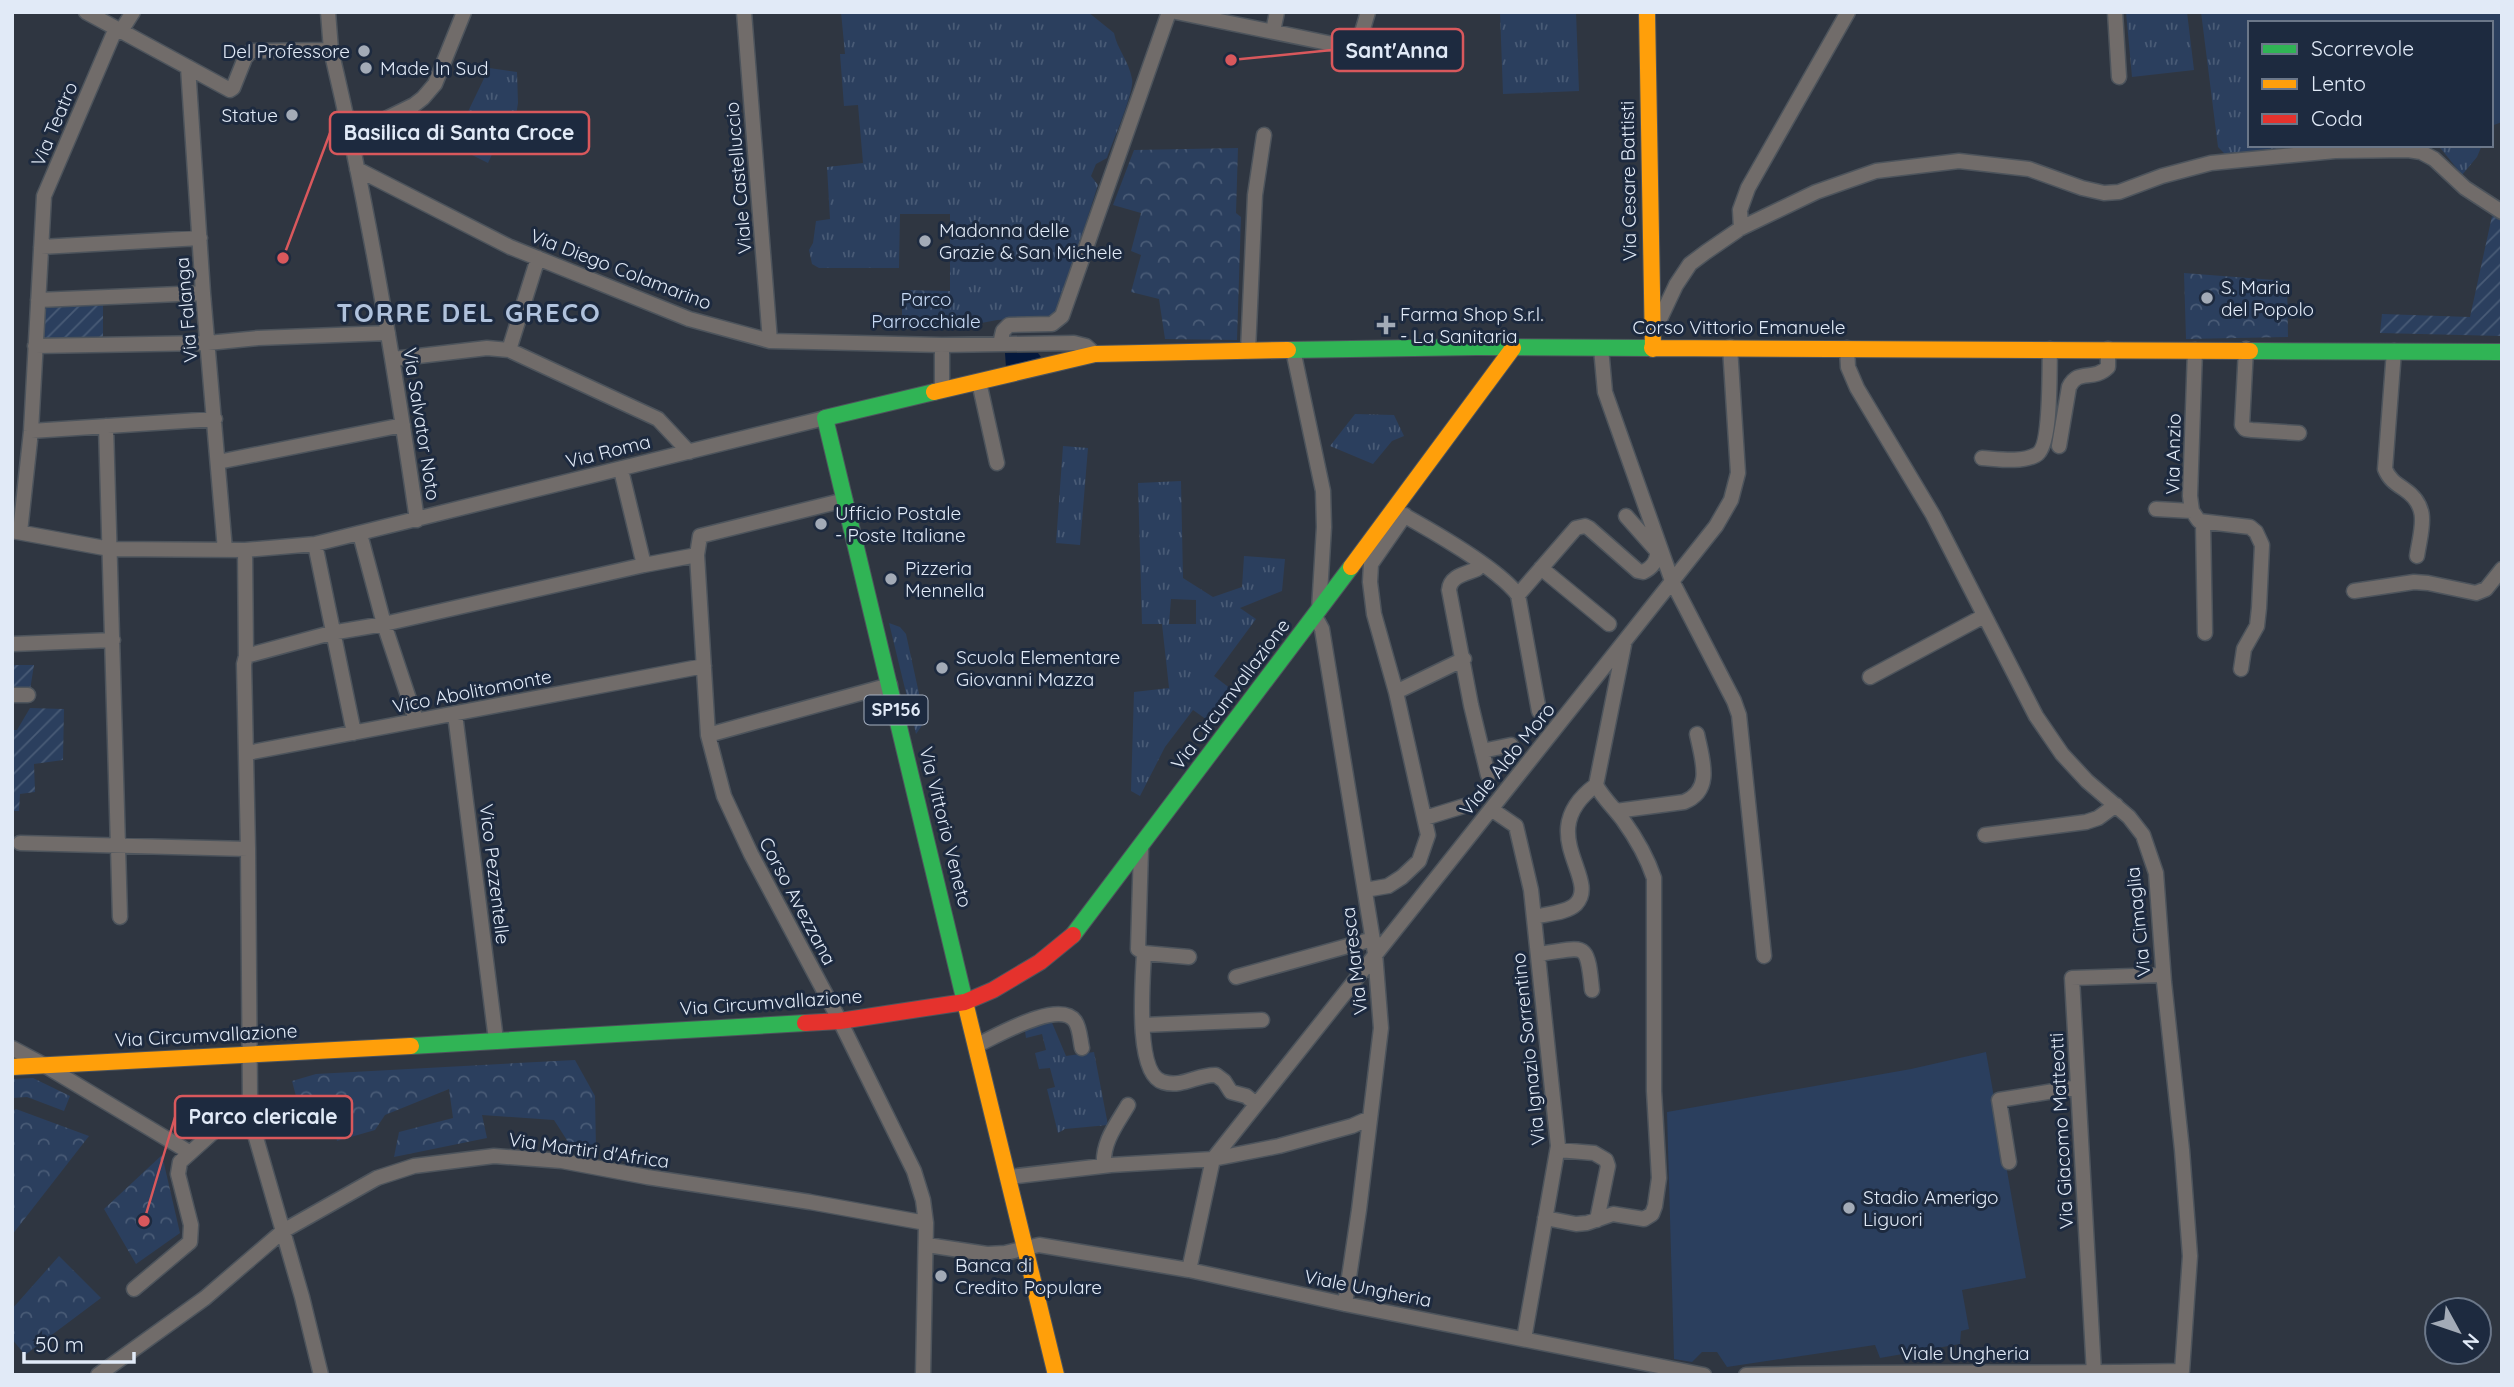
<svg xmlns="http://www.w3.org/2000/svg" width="2514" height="1387" viewBox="0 0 2514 1387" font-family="Quicksand,sans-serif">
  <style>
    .grass { fill: url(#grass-tufts); fill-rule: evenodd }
    .forest { fill: url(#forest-crowns) }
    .garden { fill: url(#garden-furrows) }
    .pitch { fill: #2b3f5e }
    .water { fill: #04183c }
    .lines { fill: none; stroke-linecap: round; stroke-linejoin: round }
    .street-casing { stroke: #4d545c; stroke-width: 17 }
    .fast-casing { stroke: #4d545c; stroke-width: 18 }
    .slow-casing { stroke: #4d545c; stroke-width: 18 }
    .jam-casing { stroke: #4d545c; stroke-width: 18 }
    .street { stroke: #716c6a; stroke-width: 14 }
    .fast { stroke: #30b455; stroke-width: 16 }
    .slow { stroke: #ff9f0a; stroke-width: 16 }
    .jam { stroke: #e5322d; stroke-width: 16 }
    .poi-dot { fill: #a3abb7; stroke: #1d2a3f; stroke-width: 2.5 }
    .labels { text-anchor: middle; stroke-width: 6; stroke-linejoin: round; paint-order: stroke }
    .shield { fill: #1d2a3f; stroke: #a6b0c0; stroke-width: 2 }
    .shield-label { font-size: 18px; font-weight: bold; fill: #e1eaf7 }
    .poi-label { font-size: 19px; fill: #e1eaf7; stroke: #1d2a3f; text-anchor: start }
    .street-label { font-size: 19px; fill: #e1eaf7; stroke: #1d2a3f }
    .park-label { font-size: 19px; fill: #c9dcf8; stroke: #1d2a3f }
    .district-label { font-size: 26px; font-weight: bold; letter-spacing: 2px; fill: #b0c2dc; stroke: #1d2a3f }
    .leader { fill: none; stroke: #d9585c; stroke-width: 2.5 }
    .callout-dot { fill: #d9585c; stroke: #1d2a3f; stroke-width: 2.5 }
    .callout { fill: #1d2a3f; stroke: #d9585c; stroke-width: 2.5 }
    .callout-label { font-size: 21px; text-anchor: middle; font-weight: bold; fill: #e1eaf7 }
  </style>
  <defs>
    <pattern id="grass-tufts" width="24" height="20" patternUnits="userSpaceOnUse" patternTransform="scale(1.75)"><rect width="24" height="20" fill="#2b3f5e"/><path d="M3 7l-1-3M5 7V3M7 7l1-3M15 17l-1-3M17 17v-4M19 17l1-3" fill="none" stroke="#495b76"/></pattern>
    <pattern id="forest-crowns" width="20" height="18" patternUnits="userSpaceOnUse" patternTransform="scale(1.75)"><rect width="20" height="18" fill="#2b3f5e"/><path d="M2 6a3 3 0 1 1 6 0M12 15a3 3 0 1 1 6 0" fill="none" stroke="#495b76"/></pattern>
    <pattern id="garden-furrows" width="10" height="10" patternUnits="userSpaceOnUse" patternTransform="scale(1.75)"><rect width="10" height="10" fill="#2b3f5e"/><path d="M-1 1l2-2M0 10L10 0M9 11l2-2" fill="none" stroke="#495b76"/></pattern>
  </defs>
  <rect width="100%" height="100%" fill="#2f3641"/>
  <!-- grass -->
  <path class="grass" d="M841,12H1088L1114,33C1117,49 1129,61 1132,79C1135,91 1112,143 1107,158L1096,164L1091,176L1098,185L1058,310L1051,317L997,320L950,329V214H900L899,268H819L812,264L809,250L813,243L816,221L830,219L827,167L863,163L858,105L844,106L840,54H845Z
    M1500,12H1576L1579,91L1503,94Z
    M2126,12H2187L2194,70L2132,77Z
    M2201,12H2502V122L2491,126V23H2250V145H2345L2225,154L2218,147Z
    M489,68L517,72L518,103L515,122H507L488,163L420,129L436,130L445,114L463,122Z
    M2438,145H2482L2477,157L2462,175Z
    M1355,414L1394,415L1404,436L1392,441L1373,464L1330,446Z
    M1063,446L1088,448L1080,545L1056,543Z
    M1181,481L1183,578L1213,597L1242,587L1244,556L1285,559L1282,591L1240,608L1256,619L1214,676L1231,689L1210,722L1193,710L1165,747L1140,796L1131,791L1134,692L1169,688L1162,624H1142L1138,483ZM1171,599L1196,600V624H1169Z
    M889,623L900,627L906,634L925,721L916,734Z
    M1050,1018L1066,1056L1094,1052L1108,1125L1065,1129L1058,1133L1047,1089L1055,1087L1050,1068L1039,1069L1035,1053L1046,1050L1042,1034L1026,1038L1025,1031Z"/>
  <!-- forest -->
  <path class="forest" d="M1238,148L1236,213L1241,217L1237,340L1165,339L1159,299L1131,292L1141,255L1131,251L1141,213L1113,205L1134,150Z
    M2184,273L2287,281L2288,337L2186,339Z
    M902,290L950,291V329H902Z
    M575,1060L595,1096L596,1149L570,1145L554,1120L482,1115L487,1138L394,1157L399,1132L453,1118L449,1089L385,1115L375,1130L337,1141L335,1126L324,1132L284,1138L276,1110L298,1104L292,1081L316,1074Z
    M33,1078L70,1096L64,1111L27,1097L12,1098V1079Z
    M16,1109L89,1136L12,1235V1111Z
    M162,1155L180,1233L136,1264L104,1209Z
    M59,1256L101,1298L25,1355L12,1339V1309Z"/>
  <!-- garden -->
  <path class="garden" d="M2492,216L2502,221L2501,336L2380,333L2382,314L2470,317Z
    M103,297V344L36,346L38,300Z
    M12,665H34L30,690L12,691Z
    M30,708L64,709L63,760L34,764L35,792L20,794L19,811H12V730H17Z"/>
  <!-- pitch -->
  <path class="pitch" d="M1986,1052L2026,1278L1962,1290L1969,1329L1961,1331L1960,1344L1880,1358L1875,1345L1727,1367L1717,1352H1702L1692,1362L1674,1359L1667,1112L1911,1069Z"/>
  <!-- water -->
  <path class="water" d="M1005,353H1038L1041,357L1006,367Z"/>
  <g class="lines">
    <!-- street casing -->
    <g class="street-casing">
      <path id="street" d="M86,12L230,90L233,88L245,58L251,51L331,50C368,205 394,362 417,520
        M328,12L331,50
        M744,12L770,341
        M1176,12L1357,49L1368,12
        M2115,12L2119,77
        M121,31L133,12
        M1273,31L1277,12
        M188,67L203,293L225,550
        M351,131H361L414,105L423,98L435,84L464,12
        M357,169L510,247L689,319L770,341L942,345L1074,343L1086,346L1095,354
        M1741,228L1740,210L1748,188L1848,12
        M41,247L200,238
        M538,258L509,350L658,419L689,452
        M38,300L203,293
        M1652,327L1660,319L1676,285L1690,264L1706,252L1741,228L1816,192L1876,171L1959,161L2029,169L2082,188L2104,193L2119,192L2162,176L2211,163L2335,151L2408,150L2421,152L2434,159L2465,188L2502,212
        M1000,344L1003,331L1009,325L1052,324L1062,316L1169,12
        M35,346L208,343L258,338L388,333
        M1601,348L1605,392L1672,581L1734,701L1739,715L1764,956
        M2246,349L2242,425L2245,429L2252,430L2299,433
        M1293,350L1323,491L1324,527L1319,610
        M2195,350L2190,496L2192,511L2199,521L2250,527L2256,532L2262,545L2259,608L2257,626L2244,649L2241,669
        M1248,351L1255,195L1264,135
        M2394,351L2385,469C2389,479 2395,483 2404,489C2431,507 2421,529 2417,556
        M393,359L487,348L509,350
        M979,382L997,463
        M942,390V345
        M106,426L120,917
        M31,431L215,419
        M2059,446L2069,387C2078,368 2093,382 2108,367V349
        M1982,458C1998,459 2021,463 2036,455C2052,448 2049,367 2050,349
        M218,462L403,425
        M621,470L644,565
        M845,500L700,536L697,555L708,735L724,796L751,854L840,1021L914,1171L923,1200L926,1223L923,1375
        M2156,509L2192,511
        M1398,512C1429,529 1499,569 1518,595L1539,711
        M2203,523L2205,633
        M12,531L110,549L245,550L315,544L825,418
        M20,532L31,431L44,196L116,28
        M360,534L384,624L416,720
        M315,544L354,733
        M245,550L246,656L244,664L248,849L250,1099L252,1124L302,1297L321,1375
        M1541,568L1609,624
        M1477,569C1465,574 1450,576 1449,590L1471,705L1488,775
        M2354,591L2414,582L2428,583L2476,593L2486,589L2502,569
        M1518,595L1576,528L1585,526L1589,528L1638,571L1643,572C1652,568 1658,560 1657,551L1626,516
        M1315,616L1322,629L1375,953L1381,1028L1359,1210L1345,1304
        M12,644L113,640
        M246,656L331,633L384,624L644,565L697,555
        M1870,677L1984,616
        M1396,692L1464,659
        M12,695H28
        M455,714L496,1040
        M708,735L890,685
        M1482,751L1511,745
        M247,753L704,666
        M1491,809L1516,826L1531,890L1558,1146L1524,1339
        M1616,811L1684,802C1714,790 1702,759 1697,734
        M1425,818L1464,806
        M1985,835L2086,822L2098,818L2116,805
        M20,843L248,849
        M1141,849L1138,949L1144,953L1189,957
        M1365,890L1388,886L1402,877L1419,861L1428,835L1396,692L1374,614L1370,582L1371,564L1405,515
        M1534,917C1546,914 1567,913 1576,904C1601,878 1532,832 1596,785
        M1144,953C1143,977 1134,1074 1163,1082C1183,1088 1198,1074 1216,1075L1224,1081L1231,1092L1246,1096L1256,1104
        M1538,954C1586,948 1587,939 1592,990
        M1236,977L1373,939
        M1143,1025L1262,1020
        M977,1045C997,1036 1059,999 1075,1021C1080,1028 1080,1039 1082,1048
        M12,1048L44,1065L189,1152
        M1558,1150L1594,1153L1606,1160L1608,1166L1597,1220
        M2009,1162L1999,1100L2078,1087
        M1104,1166C1102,1142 1117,1124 1128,1105
        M1009,1177L1111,1165L1213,1159L1279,1146L1352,1126L1370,1118
        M1545,1218L1576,1224L1587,1223L1613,1214L1644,1219L1652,1214L1655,1206L1659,1178L1654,1091V878C1647,857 1636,838 1623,820C1614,808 1603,798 1596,785L1624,645
        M927,1245L987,1254L1005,1253L1039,1245L1189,1270L1345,1304L1704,1375
        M1189,1270L1213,1159L1716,526L1731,500L1738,473L1730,347
        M134,1289L190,1242L191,1225L178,1174L180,1162L250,1099
        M2094,1373L2072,978L2163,975
        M98,1375L205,1298L283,1231L377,1178L414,1166L494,1156L562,1161L647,1177L810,1202L926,1223
        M1746,1375C1892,1371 2037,1374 2182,1371L2190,1256L2182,1150L2164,982L2156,873L2143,835L2129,817L2087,781L2062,754L2036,716L1933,515L1857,388L1848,367L1847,348"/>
    </g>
    <!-- fast casing -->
    <g class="fast-casing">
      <path id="fast" d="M1288,350L1477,347L1652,348
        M2250,351L2502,352
        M934,392L825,418L965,1002
        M1073,935L1351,567
        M411,1046L805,1023"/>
    </g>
    <!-- slow casing -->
    <g class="slow-casing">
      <path id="slow" d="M1647,12L1653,349
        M1652,348L2250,351
        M934,392L1095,354L1288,350
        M1351,567L1513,348
        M965,1002L1056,1375
        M12,1067L411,1046"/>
    </g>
    <!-- jam casing -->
    <g class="jam-casing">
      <path id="jam" d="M805,1023L840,1021L965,1002L993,990L1040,962L1073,935"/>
    </g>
    <!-- street -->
    <use href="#street" class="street"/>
    <!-- fast -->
    <use href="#fast" class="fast"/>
    <!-- slow -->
    <use href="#slow" class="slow"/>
    <!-- jam -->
    <use href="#jam" class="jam"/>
  </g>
  <!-- markers -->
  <g class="poi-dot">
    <circle cx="364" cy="51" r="7"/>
    <circle cx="366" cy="68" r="7"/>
    <circle cx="292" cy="115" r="7"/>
    <circle cx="925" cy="241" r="7"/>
    <circle cx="2207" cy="298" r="7"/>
    <path d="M1382.5 314.5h7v7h7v7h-7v7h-7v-7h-7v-7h7z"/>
    <circle cx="821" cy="524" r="7"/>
    <circle cx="891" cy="579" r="7"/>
    <circle cx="942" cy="668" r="7"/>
    <circle cx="1849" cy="1208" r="7"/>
    <circle cx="941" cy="1276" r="7"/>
  </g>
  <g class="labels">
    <!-- shield labels -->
    <rect class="shield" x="864.5" y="695.5" width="63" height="29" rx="5"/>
    <g class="shield-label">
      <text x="896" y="716">SP156</text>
    </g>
    <!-- poi labels -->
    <g class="poi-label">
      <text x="350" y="58" text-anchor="end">Del Professore</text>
      <text x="380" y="75">Made In Sud</text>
      <text x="278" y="122" text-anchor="end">Statue</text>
      <text x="939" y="237">Madonna delle<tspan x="939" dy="22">Grazie &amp; San Michele</tspan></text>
      <text x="2221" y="294">S. Maria<tspan x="2221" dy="22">del Popolo</tspan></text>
      <text x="1400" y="321">Farma Shop S.r.l.<tspan x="1400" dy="22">- La Sanitaria</tspan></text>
      <text x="835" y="520">Ufficio Postale<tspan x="835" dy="22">- Poste Italiane</tspan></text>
      <text x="905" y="575">Pizzeria<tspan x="905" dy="22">Mennella</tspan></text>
      <text x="956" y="664">Scuola Elementare<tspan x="956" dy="22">Giovanni Mazza</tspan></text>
      <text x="1863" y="1204">Stadio Amerigo<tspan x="1863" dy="22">Liguori</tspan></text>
      <text x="955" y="1272">Banca di<tspan x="955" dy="22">Credito Populare</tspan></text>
    </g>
    <!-- street labels -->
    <g class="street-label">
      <text transform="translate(54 124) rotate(-67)" y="7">Via Teatro</text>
      <text transform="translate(738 178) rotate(-95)" y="7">Viale Castelluccio</text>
      <text transform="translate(1628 181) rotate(-91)" y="7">Via Cesare Battisti</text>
      <text transform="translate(621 269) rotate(21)" y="7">Via Diego Colamarino</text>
      <text transform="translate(186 310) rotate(-95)" y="7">Via Falanga</text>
      <text x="1739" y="334">Corso Vittorio Emanuele</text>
      <text transform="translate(422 424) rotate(81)" y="7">Via Salvator Noto</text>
      <text transform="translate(608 451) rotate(-14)" y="7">Via Roma</text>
      <text transform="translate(2173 454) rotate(-89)" y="7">Via Anzio</text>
      <text transform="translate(472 691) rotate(-11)" y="7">Vico Abolitomonte</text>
      <text transform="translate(1230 694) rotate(-53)" y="7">Via Circumvallazione</text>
      <text transform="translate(1507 759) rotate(-51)" y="7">Viale Aldo Moro</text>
      <text transform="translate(946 827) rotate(76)" y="7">Via Vittorio Veneto</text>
      <text transform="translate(495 874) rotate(83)" y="7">Vico Pezzentelle</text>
      <text transform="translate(798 901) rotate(62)" y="7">Corso Avezzana</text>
      <text transform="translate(2138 922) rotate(-96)" y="7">Via Cimaglia</text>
      <text transform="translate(1354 961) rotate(-97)" y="7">Via Maresca</text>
      <text transform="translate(771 1002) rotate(-4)" y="7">Via Circumvallazione</text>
      <text transform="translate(206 1035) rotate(-3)" y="7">Via Circumvallazione</text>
      <text transform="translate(1528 1049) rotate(-96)" y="7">Via Ignazio Sorrentino</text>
      <text transform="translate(2061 1131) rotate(-93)" y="7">Via Giacomo Matteotti</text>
      <text transform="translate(589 1150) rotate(8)" y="7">Via Martiri d'Africa</text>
      <text transform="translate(1368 1288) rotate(11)" y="7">Viale Ungheria</text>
      <text x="1965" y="1360">Viale Ungheria</text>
    </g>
    <!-- park labels -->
    <g class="park-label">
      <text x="926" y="306">Parco<tspan x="926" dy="22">Parrocchiale</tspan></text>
    </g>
    <!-- district labels -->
    <g class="district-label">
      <text x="469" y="322">TORRE DEL GRECO</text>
    </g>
  </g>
  <!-- callouts -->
  <path class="leader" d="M1231 60L1332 50M283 258L330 133M144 1221L175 1117"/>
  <g class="callout-dot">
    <circle cx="1231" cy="60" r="7"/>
    <circle cx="283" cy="258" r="7"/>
    <circle cx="144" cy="1221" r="7"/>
  </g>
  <g class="callout">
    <rect x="1332" y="29" width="131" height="42" rx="7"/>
    <rect x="330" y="112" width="259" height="42" rx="7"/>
    <rect x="175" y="1096" width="177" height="42" rx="7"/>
  </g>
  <g class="callout-label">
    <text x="1397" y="58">Sant'Anna</text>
    <text x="459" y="140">Basilica di Santa Croce</text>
    <text x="263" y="1124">Parco clericale</text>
  </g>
  <!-- border -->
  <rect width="2514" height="1387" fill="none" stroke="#e1eaf7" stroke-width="28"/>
  <!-- legend -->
  <rect x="2248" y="21" width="245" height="126" fill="#1d2a3f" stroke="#6b7789" stroke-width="2"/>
  <rect x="2262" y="44" width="35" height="10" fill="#30b455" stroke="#6b7789" stroke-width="2"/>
  <text x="2311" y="56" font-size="21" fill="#e1eaf7">Scorrevole</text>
  <rect x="2262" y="79" width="35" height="10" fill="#ff9f0a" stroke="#6b7789" stroke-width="2"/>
  <text x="2311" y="91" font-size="21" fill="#e1eaf7">Lento</text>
  <rect x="2262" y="114" width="35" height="10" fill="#e5322d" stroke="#6b7789" stroke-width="2"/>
  <text x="2311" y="126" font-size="21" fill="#e1eaf7">Coda</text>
  <!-- north arrow -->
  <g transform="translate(2458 1331) rotate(130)"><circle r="33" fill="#1d2a3f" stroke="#6b7789" stroke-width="2"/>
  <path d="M0-5L12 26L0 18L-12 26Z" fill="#a3abb7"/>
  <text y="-10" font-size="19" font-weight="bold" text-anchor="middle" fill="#e1eaf7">N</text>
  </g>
  <!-- scale -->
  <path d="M24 1352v10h110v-10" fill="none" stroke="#e1eaf7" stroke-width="3.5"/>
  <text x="35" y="1352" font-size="21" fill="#e1eaf7" stroke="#1d2a3f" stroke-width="5" paint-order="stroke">50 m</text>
</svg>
